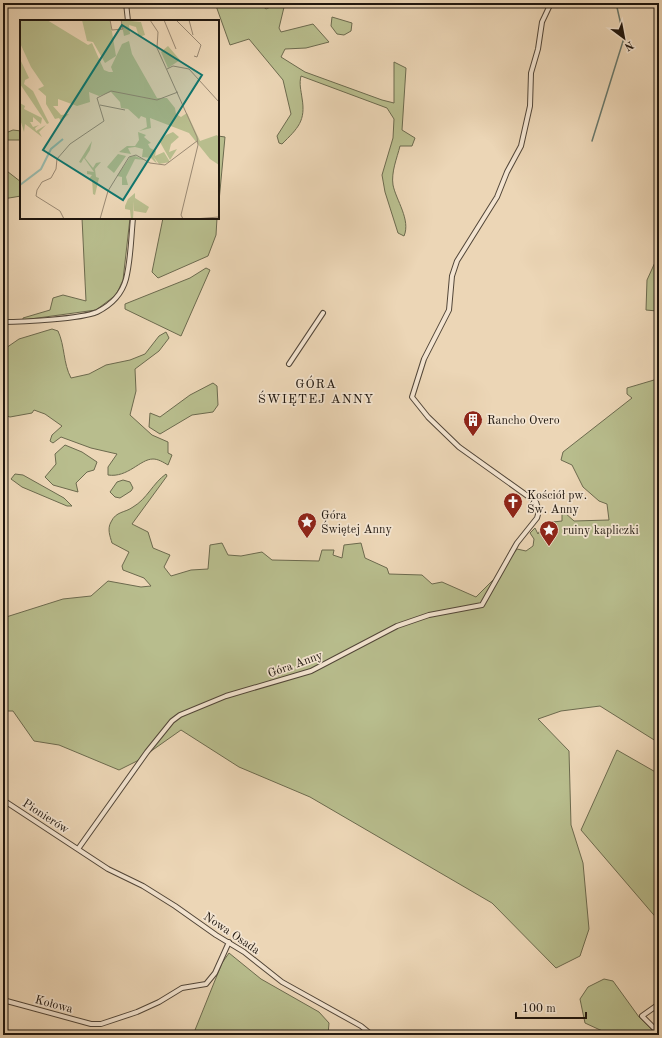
<svg xmlns="http://www.w3.org/2000/svg" width="662" height="1038" viewBox="0 0 662 1038" font-family="'Old Standard TT',serif">
  <style>
    .green { fill: #b8bd8d; stroke: #6c6a4e }
    .lines { fill: none; stroke-linecap: round; stroke-linejoin: round }
    .stream { stroke: #68786c; stroke-width: 1.5 }
    .street-casing { stroke: #524638; stroke-width: 6 }
    .street { stroke: #f3e4d0; stroke-width: 4 }
    .labels { text-anchor: middle; stroke-width: 3.5; stroke-linejoin: round; paint-order: stroke }
    .poi-label { font-size: 12px; fill: #1f160e; stroke: #f3e4d0; text-anchor: start }
    .street-label { font-size: 12px; fill: #1f160e; stroke: #f3e4d0 }
    .neighbourhood-label { font-size: 13px; letter-spacing: 1px; fill: #1f160e; stroke: #f3e4d0 }
    .inset-river { fill: none; stroke: #99b9ab; stroke-width: 2 }
    .inset-road { fill: none; stroke: #9a8973; stroke-width: 1 }
    .view { fill: #0f766e; fill-opacity: 0.15; stroke: #0f766e; stroke-width: 2 }
    .inset-edge { fill: none; stroke: #1f160e; stroke-width: 2 }
  </style>
  <rect width="100%" height="100%" fill="#ecd6b6"/>
  <filter id="stains"><feTurbulence type="fractalNoise" baseFrequency=".005" numOctaves="4"/><feColorMatrix values="0 0 0 0 .2 0 0 0 0 .09 0 0 0 0 .02 0 0 0 .5 -.17"/></filter>
  <radialGradient id="worn" r=".72"><stop offset=".6" stop-color="#630" stop-opacity="0"/><stop offset="1" stop-color="#630" stop-opacity=".3"/></radialGradient>
  <!-- green -->
  <path class="green" d="M215,3H259L266,9L279,3H285L279,28L281,32L313,24L329,42L306,48L285,49L281,57L305,72L382,100L394,103V62L406,68L402,130L415,138L412,146H400C397,158 391,172 393,185C396,200 411,220 404,236L398,233L385,192L382,175L393,138L394,119L387,108L301,76C299,84 301,90 302,98C306,121 298,128 282,144L279,143L277,136L291,114L283,80L249,39L230,45Z
    M332,17L352,23L351,31L344,35L337,34L331,26Z
    M13,130L21,131V140H3V134Z
    M218,136L225,137L218,212Z
    M3,168L21,182V196L3,199Z
    M82,218H130L123,280L116,295L96,310L23,320V318L50,310L53,298L63,295L86,301Z
    M163,218H217L216,235L208,256L158,278L152,272Z
    M657,258H659V305L657,311L646,310L647,280Z
    M206,268L210,270L181,336L125,309V304L190,278Z
    M52,329L58,331C65,346 63,363 71,378L89,374L106,365L130,360L145,354L159,336L166,332L169,338L159,351L135,369L136,391L130,415L152,435L168,442V453L172,455L168,465C163,462 158,459 153,459C140,459 128,478 108,475V467L117,454L91,448L61,437L53,443L50,441L52,435L62,426L45,414L34,410L32,413L10,417L3,415V350L19,339Z
    M659,374V743L600,706L561,711L538,719L569,751L571,825L583,863L589,929L580,956L556,968L492,903L310,797L239,767L181,730L137,761L119,770L59,745L34,741L13,711H3V618L63,599L91,596L108,581L141,587L151,586L144,578L123,570L122,566L129,552L112,543C110,536 107,529 111,522C116,511 125,513 133,507C147,499 153,483 166,474L167,476L132,524L148,532L153,548L170,555L164,567L171,576L191,570L208,569L210,545L222,543L228,555L241,556L262,552L272,560L319,561L322,550H334L333,555L342,558L344,545L361,543L365,558L387,568L389,574L422,575L432,584L442,582L476,597L495,578L517,549L526,551L533,546L534,539L530,533L535,528L538,534L544,523L562,521V514L564,512L574,521L609,520L607,504L599,501L583,487L572,465L561,460L563,452L632,398L627,394V388L654,380Z
    M213,383L217,386L218,405L213,412L192,415L160,434L149,427L150,413L160,417L190,395Z
    M65,445L82,452L97,462L94,470L87,472L76,483L78,492L53,485L45,477L56,464L55,454Z
    M15,474L23,475L64,498L72,506H67L22,487L11,479Z
    M123,480L130,482L133,488L131,491L120,498L115,497L110,492L117,482Z
    M617,750L659,774V921L581,830Z
    M229,953L261,979L319,1012L329,1023L328,1035H193L222,963Z
    M604,979L613,981L639,1017L657,1035H611L585,1023L580,999L588,987Z"/>
  <g class="lines">
    <!-- stream -->
    <path class="stream" d="M592,141L624,38L616,3"/>
    <!-- street casing -->
    <g class="street-casing">
      <path id="street" d="M126,3L128,21
        M3,322C22,322 81,319 97,312C111,305 122,294 126,279C131,259 131,238 133,218
        M289,364L323,313
        M3,800L108,869L143,886L175,906L216,935L244,952L282,982L361,1026L372,1035
        M78,849L147,752L172,721L180,715L226,696L311,671L397,626L429,615L482,605L517,543L537,518L539,511L536,502L459,447L428,417L412,397L424,359L449,310L452,276L457,261L497,197L507,172L521,146L530,106L531,73L538,49L542,22L551,3
        M3,1000L91,1024H101L137,1012L159,1002L182,988L206,984L215,973L229,942
        M659,1004L642,1016L659,1033"/>
    </g>
    <!-- street -->
    <use href="#street" class="street"/>
  </g>
  <!-- icons -->
  <defs>
    <g id="building-pin" transform="scale(1)"><path d="M0 17L-7.5 6A9.5 9.5 0 1 1 7.5 6Z" fill="#8f2418" stroke="#f3e4d0"/><path d="M-4-6H4V6H1V3H-1V6H-4ZM-2.5-4.3h1.7v1.8h-1.7ZM.8-4.3h1.7v1.8H.8ZM-2.5-1h1.7V.8h-1.7ZM.8-1h1.7V.8H.8Z" fill="#fff"/></g>
    <g id="church-pin" transform="scale(1)"><path d="M0 17L-7.5 6A9.5 9.5 0 1 1 7.5 6Z" fill="#8f2418" stroke="#f3e4d0"/><path d="M-1.2-6h2.4v3.5h3.3v2.4h-3.3V6h-2.4V-.1h-3.3v-2.4h3.3Z" fill="#fff"/></g>
    <g id="sight-pin" transform="scale(1)"><path d="M0 17L-7.5 6A9.5 9.5 0 1 1 7.5 6Z" fill="#8f2418" stroke="#f3e4d0"/><path d="M0-6L1.8-2.2L6-1.7L2.9 1.2L3.7 5.4L0 3.3L-3.7 5.4L-2.9 1.2L-6-1.7L-1.8-2.2Z" fill="#fff"/></g>
  </defs>
  <g fill-rule="evenodd">
    <use href="#building-pin" x="473" y="420"/>
    <use href="#church-pin" x="513" y="502"/>
    <use href="#sight-pin" x="307" y="522"/>
    <use href="#sight-pin" x="549" y="530"/>
  </g>
  <g class="labels">
    <!-- poi labels -->
    <g class="poi-label">
      <text x="487" y="424">Rancho Overo</text>
      <text x="527" y="499">Kościół pw.<tspan x="527" dy="14">Św. Anny</tspan></text>
      <text x="321" y="519">Góra<tspan x="321" dy="14">Świętej Anny</tspan></text>
      <text x="563" y="534">ruiny kapliczki</text>
    </g>
    <!-- street labels -->
    <g class="street-label">
      <text transform="translate(295 664) rotate(-20)" y="4">Góra Anny</text>
      <text transform="translate(46 816) rotate(33)" y="4">Pionierów</text>
      <text transform="translate(232 933) rotate(34)" y="4">Nowa Osada</text>
      <text transform="translate(54 1004) rotate(15)" y="4">Kołowa</text>
    </g>
    <!-- neighbourhood labels -->
    <g class="neighbourhood-label">
      <text x="316" y="388">GÓRA<tspan x="316" dy="15">ŚWIĘTEJ ANNY</tspan></text>
    </g>
  </g>
  <!-- overview -->
  <g transform="translate(20 20)">
    <rect width="199" height="199" fill="#ecd6b6"/>
    <path d="M0,0H27L68,25L72,23L84,50L89,52H93L91,47L102,24L109,21L112,34L137,78H147L155,88L156,94L161,97L167,93L180,121L197,115L199,118V145L190,139L169,113L130,98L131,108L119,111L127,107L126,98L121,96L119,99L108,89L101,88L100,82L91,72L79,76L69,72L70,82L57,86L38,79V86H33L41,95L49,94L41,101L39,98L35,99L26,84V76L18,69L24,66L11,47L0,23ZM62,0H90L96,36L85,43L73,22L67,21ZM101,0L121,2L125,15L119,17L116,7L109,5L110,14L104,16ZM148,26L160,40L148,48L141,32ZM0,39L9,58L5,60L4,64L13,71L29,103L27,104L0,64ZM0,83L5,86L4,89L22,98L21,104L13,97V102H10L13,107L19,105L15,108L16,111L26,105L19,112L22,117L5,104L4,112L0,99ZM118,112L126,115L124,117L131,123L128,124L130,128L136,131L135,136L144,132L150,142L139,144L133,136L137,143L135,142L131,138L122,137L123,129L115,127L108,128L111,134L99,132L107,126H115L119,120ZM153,112L159,117L151,124L149,132L157,129L150,140L140,122L146,115ZM72,121L70,130L65,138L73,148L76,143L81,142L75,149L76,157L79,158L75,175L73,174L72,159H69L72,155L67,154V151L74,152L64,138L61,143L59,142ZM98,134L106,136L94,153L87,147ZM115,136L125,140L115,139L106,157L108,165H102V157L97,156L110,137ZM115,173V178L129,187L126,193L114,191V181L113,199H111L110,190L105,189V186L108,179Z" fill="#b8bd8d"/>
    <path class="inset-river" d="M0,165L21,149L31,129L43,119"/>
    <path class="inset-road" d="M90,0L92,10L103,9L101,0M130,0L138,12L137,28L177,117L178,125L161,195L163,199M144,0L156,29M156,0L181,25L177,37L174,36M169,0L173,15M147,49L153,46L169,49L199,82M80,85L105,90M44,199L40,191L16,176L17,170L22,162L31,158L36,149L37,139L50,124L84,101L77,78L91,71L137,80L158,72M80,199L88,171L109,137L116,135L130,143L145,145L177,121M174,199L199,197"/>
    <path class="view" d="M102,5L182,55L103,180L23,130Z"/>
    <rect width="199" height="199" class="inset-edge"/>
  </g>
  <!-- margin -->
  <rect width="662" height="1038" fill="none" stroke="#ecd6b6" stroke-width="16"/>
  <rect x="4" y="4" width="654" height="1030" fill="none" stroke="#1f160e" stroke-width="2"/>
  <rect x="8" y="8" width="646" height="1022" fill="none" stroke="#1f160e"/>
  <!-- north arrow -->
  <g transform="translate(624 38) rotate(148)" stroke="#f3e4d0" stroke-width="3" paint-order="stroke">
  <path d="M0-3L7 15L0 10L-7 15Z" fill="#1f160e"/>
  <text y="-6" font-size="11" font-weight="bold" text-anchor="middle" fill="#1f160e">N</text>
  </g>
  <!-- scale -->
  <path d="M516 1012v6h70v-6" fill="none" stroke="#1f160e" stroke-width="2"/>
  <text x="522" y="1012" font-size="12" fill="#1f160e" stroke="#f3e4d0" stroke-width="3" paint-order="stroke">100 m</text>
  <rect width="100%" height="100%" filter="url(#stains)"/>
  <rect width="100%" height="100%" fill="url(#worn)"/>
</svg>
